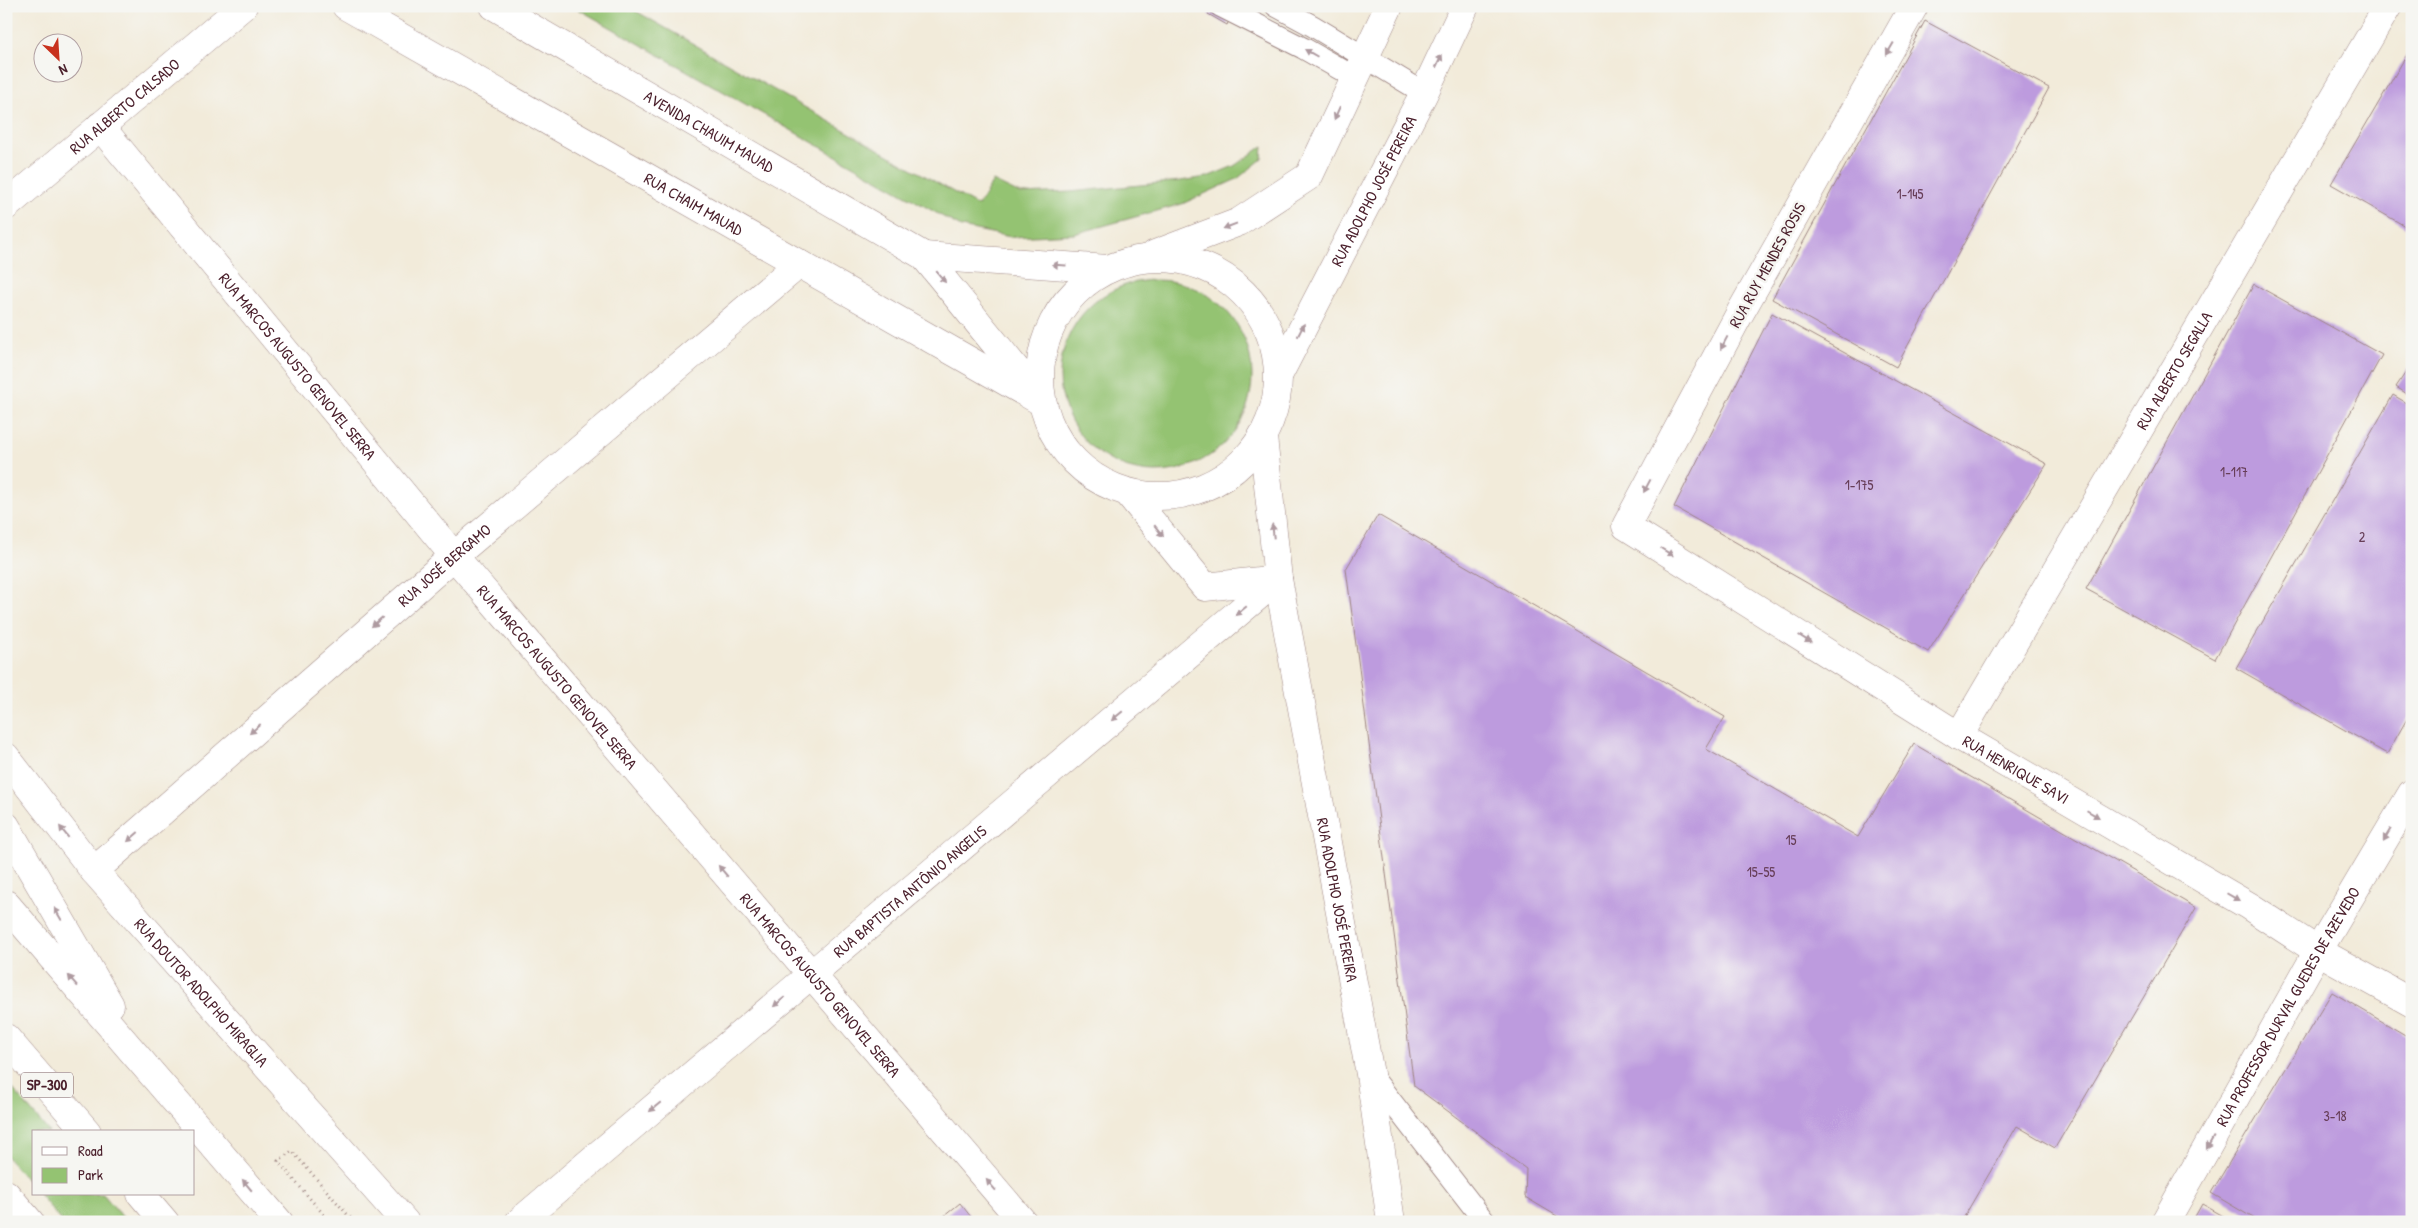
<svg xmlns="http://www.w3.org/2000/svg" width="2418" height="1228" viewBox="0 0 2418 1228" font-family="'Patrick Hand',sans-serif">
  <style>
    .green { fill: #94c372; stroke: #6f714e }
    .building { fill: #bd9bde }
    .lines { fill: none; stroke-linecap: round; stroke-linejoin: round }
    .service-casing { stroke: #9e8582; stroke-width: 23 }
    .minor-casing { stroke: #9e8582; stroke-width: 29 }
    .tertiary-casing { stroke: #9e8582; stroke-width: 29 }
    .trunk-casing { stroke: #9e8582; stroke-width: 29 }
    .motorway-casing { stroke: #9e8582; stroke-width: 29 }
    .path { stroke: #9e8582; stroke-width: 3; stroke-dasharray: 1 4; stroke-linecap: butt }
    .service { stroke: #fff; stroke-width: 21 }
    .minor { stroke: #fff; stroke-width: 28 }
    .tertiary { stroke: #fff; stroke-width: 28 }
    .trunk { stroke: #fff; stroke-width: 28 }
    .motorway { stroke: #fff; stroke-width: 28 }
    .oneway { fill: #ae9aa0 }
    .labels { text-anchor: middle; stroke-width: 5; stroke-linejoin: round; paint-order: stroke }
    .number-label { font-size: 14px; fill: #673e58 }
    .shield { fill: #f6f6f2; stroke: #7e6067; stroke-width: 1 }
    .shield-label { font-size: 15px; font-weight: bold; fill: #4a1f2b }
    .street-label { font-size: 16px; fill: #4a1f2b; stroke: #f6f6f2 }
  </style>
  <rect width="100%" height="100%" fill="#f6f6f2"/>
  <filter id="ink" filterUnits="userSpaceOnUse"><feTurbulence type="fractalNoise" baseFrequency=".02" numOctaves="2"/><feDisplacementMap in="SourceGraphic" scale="10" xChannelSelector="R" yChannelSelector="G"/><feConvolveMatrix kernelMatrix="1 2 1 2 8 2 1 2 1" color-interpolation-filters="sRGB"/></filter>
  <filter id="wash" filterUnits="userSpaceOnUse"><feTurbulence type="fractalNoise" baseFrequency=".0096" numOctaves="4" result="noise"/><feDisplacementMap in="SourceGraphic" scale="20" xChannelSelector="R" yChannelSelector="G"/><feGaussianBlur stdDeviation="1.12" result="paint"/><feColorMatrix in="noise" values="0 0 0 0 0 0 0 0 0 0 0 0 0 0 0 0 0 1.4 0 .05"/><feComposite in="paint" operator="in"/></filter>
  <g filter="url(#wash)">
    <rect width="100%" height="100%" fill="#f2ebda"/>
    <!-- green -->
    <path class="green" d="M573,6H627L978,206L993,181L1020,194L1070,192L1180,181L1207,177L1234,166L1263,146L1262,159L1237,179L1182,204L1074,234L1011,237L961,227Z
      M1060 376a96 96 0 1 1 192 0a96 96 0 1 1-192 0Z
      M6,1081L49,1132H34V1188L6,1156Z
      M39,1194H103L127,1222H62Z"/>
    <g id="blocks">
      <!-- building -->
      <path class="building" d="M1212,6H1236L1227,25L1208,14Z
        M1925,21L2049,88L1896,367L1772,299Z
        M2412,46V230L2331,184Z
        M2254,284L2382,355L2215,659L2086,589Z
        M1772,313L2047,464L1928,652L1674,507Z
        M2412,363V397L2396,387Z
        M2393,395L2412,406V710L2387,754L2236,668Z
        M1378,515L1725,717L1706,749L1858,837L1914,744L2196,908L2055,1148L2017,1126L1961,1222H1567L1525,1197L1526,1169L1414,1086L1346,569Z
        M2332,992L2412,1039V1222H2260L2211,1193Z
        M960,1203L975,1222H937Z
        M2202,1204L2234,1222H2192Z"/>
    </g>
  </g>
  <g filter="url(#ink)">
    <use href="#blocks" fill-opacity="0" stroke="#9e8582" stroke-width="1"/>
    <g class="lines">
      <!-- service casing -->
      <g class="service-casing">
        <path id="service" d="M1220,6L1303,48L1354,77
          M1276,6L1313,26L1424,93
          M1370,1074L1485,1222"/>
      </g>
      <!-- minor casing -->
      <g class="minor-casing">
        <g id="minor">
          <path id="s1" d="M346,6L1042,402"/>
          <path id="s2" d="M494,6L924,256"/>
          <path id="s3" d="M100,126L454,556L1023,1222"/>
          <path id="s4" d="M6,206L243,6"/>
          <path d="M1032,389L924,256L1108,269"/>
          <path id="s5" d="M1959,736L2388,6"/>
          <path id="s6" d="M6,757L94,871L405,1222"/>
          <path id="s7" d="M94,871L454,556L799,264"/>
          <path id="s8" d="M519,1222L1278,579"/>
          <path id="s9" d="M2165,1222L2318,951L2412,793"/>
        </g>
      </g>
      <!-- tertiary casing -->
      <g class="tertiary-casing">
        <g id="tertiary">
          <path id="s10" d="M1914,6L1740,313L1626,526L1959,736L2249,906L2318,951L2412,1003"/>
          <path d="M1155,254L1239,222L1309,176L1389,6"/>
          <circle cx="1159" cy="377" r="119"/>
          <path id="s11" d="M1279,374L1424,93L1465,6"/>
          <path id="s12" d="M1263,437L1278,579L1370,1074L1391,1222"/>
          <path d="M1129,494L1205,587L1278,579"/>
        </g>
      </g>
      <!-- trunk casing -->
      <g class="trunk-casing">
        <path id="trunk" d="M6,826L110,1005
          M6,904L279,1222"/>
      </g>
      <!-- motorway casing -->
      <g class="motorway-casing">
        <path id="motorway" d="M6,1038L87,1132
          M6,1194L30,1222
          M141,1194L165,1222"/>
      </g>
      <!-- path -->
      <path class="path" d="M330,1222L278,1161L292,1151L354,1222"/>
      <!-- service -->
      <use href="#service" class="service"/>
      <!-- minor -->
      <use href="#minor" class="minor"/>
      <!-- tertiary -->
      <use href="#tertiary" class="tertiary"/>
      <!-- trunk -->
      <use href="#trunk" class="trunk"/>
      <!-- motorway -->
      <use href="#motorway" class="motorway"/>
    </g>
    <!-- one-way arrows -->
    <defs><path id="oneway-solid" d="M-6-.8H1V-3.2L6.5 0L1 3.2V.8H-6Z" transform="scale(1.25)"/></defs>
    <g class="oneway">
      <use href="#oneway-solid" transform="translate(1890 49) rotate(120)"/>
      <use href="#oneway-solid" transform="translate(1311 53) rotate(-150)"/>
      <use href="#oneway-solid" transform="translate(1439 61) rotate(-64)"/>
      <use href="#oneway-solid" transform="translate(1337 113) rotate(114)"/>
      <use href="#oneway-solid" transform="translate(1230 226) rotate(159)"/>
      <use href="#oneway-solid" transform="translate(1059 265) rotate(-176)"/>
      <use href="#oneway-solid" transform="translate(941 277) rotate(51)"/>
      <use href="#oneway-solid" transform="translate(1301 330) rotate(-63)"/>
      <use href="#oneway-solid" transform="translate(1724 343) rotate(118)"/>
      <use href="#oneway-solid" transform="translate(1647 486) rotate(118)"/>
      <use href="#oneway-solid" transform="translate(1159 531) rotate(51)"/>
      <use href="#oneway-solid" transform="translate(1273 531) rotate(-96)"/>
      <use href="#oneway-solid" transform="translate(1667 552) rotate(32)"/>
      <use href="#oneway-solid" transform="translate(1241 611) rotate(140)"/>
      <use href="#oneway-solid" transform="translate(377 622) rotate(139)"/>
      <use href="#oneway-solid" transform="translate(1805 639) rotate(32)"/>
      <use href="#oneway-solid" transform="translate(1117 716) rotate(140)"/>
      <use href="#oneway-solid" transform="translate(255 729) rotate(139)"/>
      <use href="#oneway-solid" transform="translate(2093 814) rotate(30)"/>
      <use href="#oneway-solid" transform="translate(64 832) rotate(-128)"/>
      <use href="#oneway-solid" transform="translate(2387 835) rotate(121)"/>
      <use href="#oneway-solid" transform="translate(133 837) rotate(139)"/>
      <use href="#oneway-solid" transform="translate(723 871) rotate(-130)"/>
      <use href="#oneway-solid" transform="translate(2233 897) rotate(30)"/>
      <use href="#oneway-solid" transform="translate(58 914) rotate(-120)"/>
      <use href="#oneway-solid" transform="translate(73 981) rotate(-131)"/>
      <use href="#oneway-solid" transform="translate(779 1002) rotate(140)"/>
      <use href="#oneway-solid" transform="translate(655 1107) rotate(140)"/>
      <use href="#oneway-solid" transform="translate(2210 1143) rotate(120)"/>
      <use href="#oneway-solid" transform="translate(247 1185) rotate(-130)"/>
      <use href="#oneway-solid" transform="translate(991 1185) rotate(-131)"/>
    </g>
  </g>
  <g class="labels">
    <!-- number labels -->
    <g class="number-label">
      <text x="1910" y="199">1-145</text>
      <text x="2234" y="477">1-117</text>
      <text x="1859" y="490">1-175</text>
      <text x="2362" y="542">2</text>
      <text x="1791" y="845">15</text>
      <text x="1761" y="877">15-55</text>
      <text x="2335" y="1121">3-18</text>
    </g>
    <!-- shield labels -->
    <rect class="shield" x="21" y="1072.5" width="52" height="25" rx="4"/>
    <g class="shield-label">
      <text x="47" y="1090">SP-300</text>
    </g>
    <!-- street labels -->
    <g class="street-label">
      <text dy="6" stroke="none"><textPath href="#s4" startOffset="155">RUA ALBERTO CALSADO</textPath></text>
      <text dy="6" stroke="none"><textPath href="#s2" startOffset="249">AVENIDA CHAUIM MAUAD</textPath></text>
      <text dy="6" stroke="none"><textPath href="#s11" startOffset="206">RUA ADOLPHO JOSÉ PEREIRA</textPath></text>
      <text dy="6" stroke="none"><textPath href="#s1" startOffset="400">RUA CHAIM MAUAD</textPath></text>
      <text transform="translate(1767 265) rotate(-61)" y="6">RUA RUY MENDES ROSIS</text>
      <text dy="6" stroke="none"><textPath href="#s3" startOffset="311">RUA MARCOS AUGUSTO GENOVEL SERRA</textPath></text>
      <text dy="6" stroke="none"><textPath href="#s5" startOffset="424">RUA ALBERTO SEGALLA</textPath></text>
      <text dy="6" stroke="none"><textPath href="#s7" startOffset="465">RUA JOSÉ BERGAMO</textPath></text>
      <text dy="6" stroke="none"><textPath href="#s3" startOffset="716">RUA MARCOS AUGUSTO GENOVEL SERRA</textPath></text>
      <text dy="6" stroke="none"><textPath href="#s10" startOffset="1054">RUA HENRIQUE SAVI</textPath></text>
      <text dy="6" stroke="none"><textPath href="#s8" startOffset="512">RUA BAPTISTA ANTÔNIO ANGELIS</textPath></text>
      <text dy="6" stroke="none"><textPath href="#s12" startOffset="469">RUA ADOLPHO JOSÉ PEREIRA</textPath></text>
      <text dy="6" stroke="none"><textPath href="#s3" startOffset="1121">RUA MARCOS AUGUSTO GENOVEL SERRA</textPath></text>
      <text dy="6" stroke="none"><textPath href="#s6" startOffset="306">RUA DOUTOR ADOLPHO MIRAGLIA</textPath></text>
      <text dy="6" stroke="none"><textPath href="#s9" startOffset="248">RUA PROFESSOR DURVAL GUEDES DE AZEVEDO</textPath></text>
    </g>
  </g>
  <!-- margin -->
  <rect width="2418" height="1228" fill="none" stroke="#f6f6f2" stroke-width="25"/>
  <!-- legend -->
  <rect x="32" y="1130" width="162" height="65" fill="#f6f6f2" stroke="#b1a0a2"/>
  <rect x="42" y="1147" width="25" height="8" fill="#ffffff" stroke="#b1a0a2"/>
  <text x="78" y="1156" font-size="15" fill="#4a1f2b">Road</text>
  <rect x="42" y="1168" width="25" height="15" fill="#94c372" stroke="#b1a0a2"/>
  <text x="78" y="1180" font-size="15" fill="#4a1f2b">Park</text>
  <!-- north arrow -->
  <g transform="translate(58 58) rotate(155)"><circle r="24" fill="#f6f6f2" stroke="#b1a0a2"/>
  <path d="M0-4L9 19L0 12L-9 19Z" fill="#c8321e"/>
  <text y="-8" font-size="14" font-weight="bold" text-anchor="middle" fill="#4a1f2b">N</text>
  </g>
</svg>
